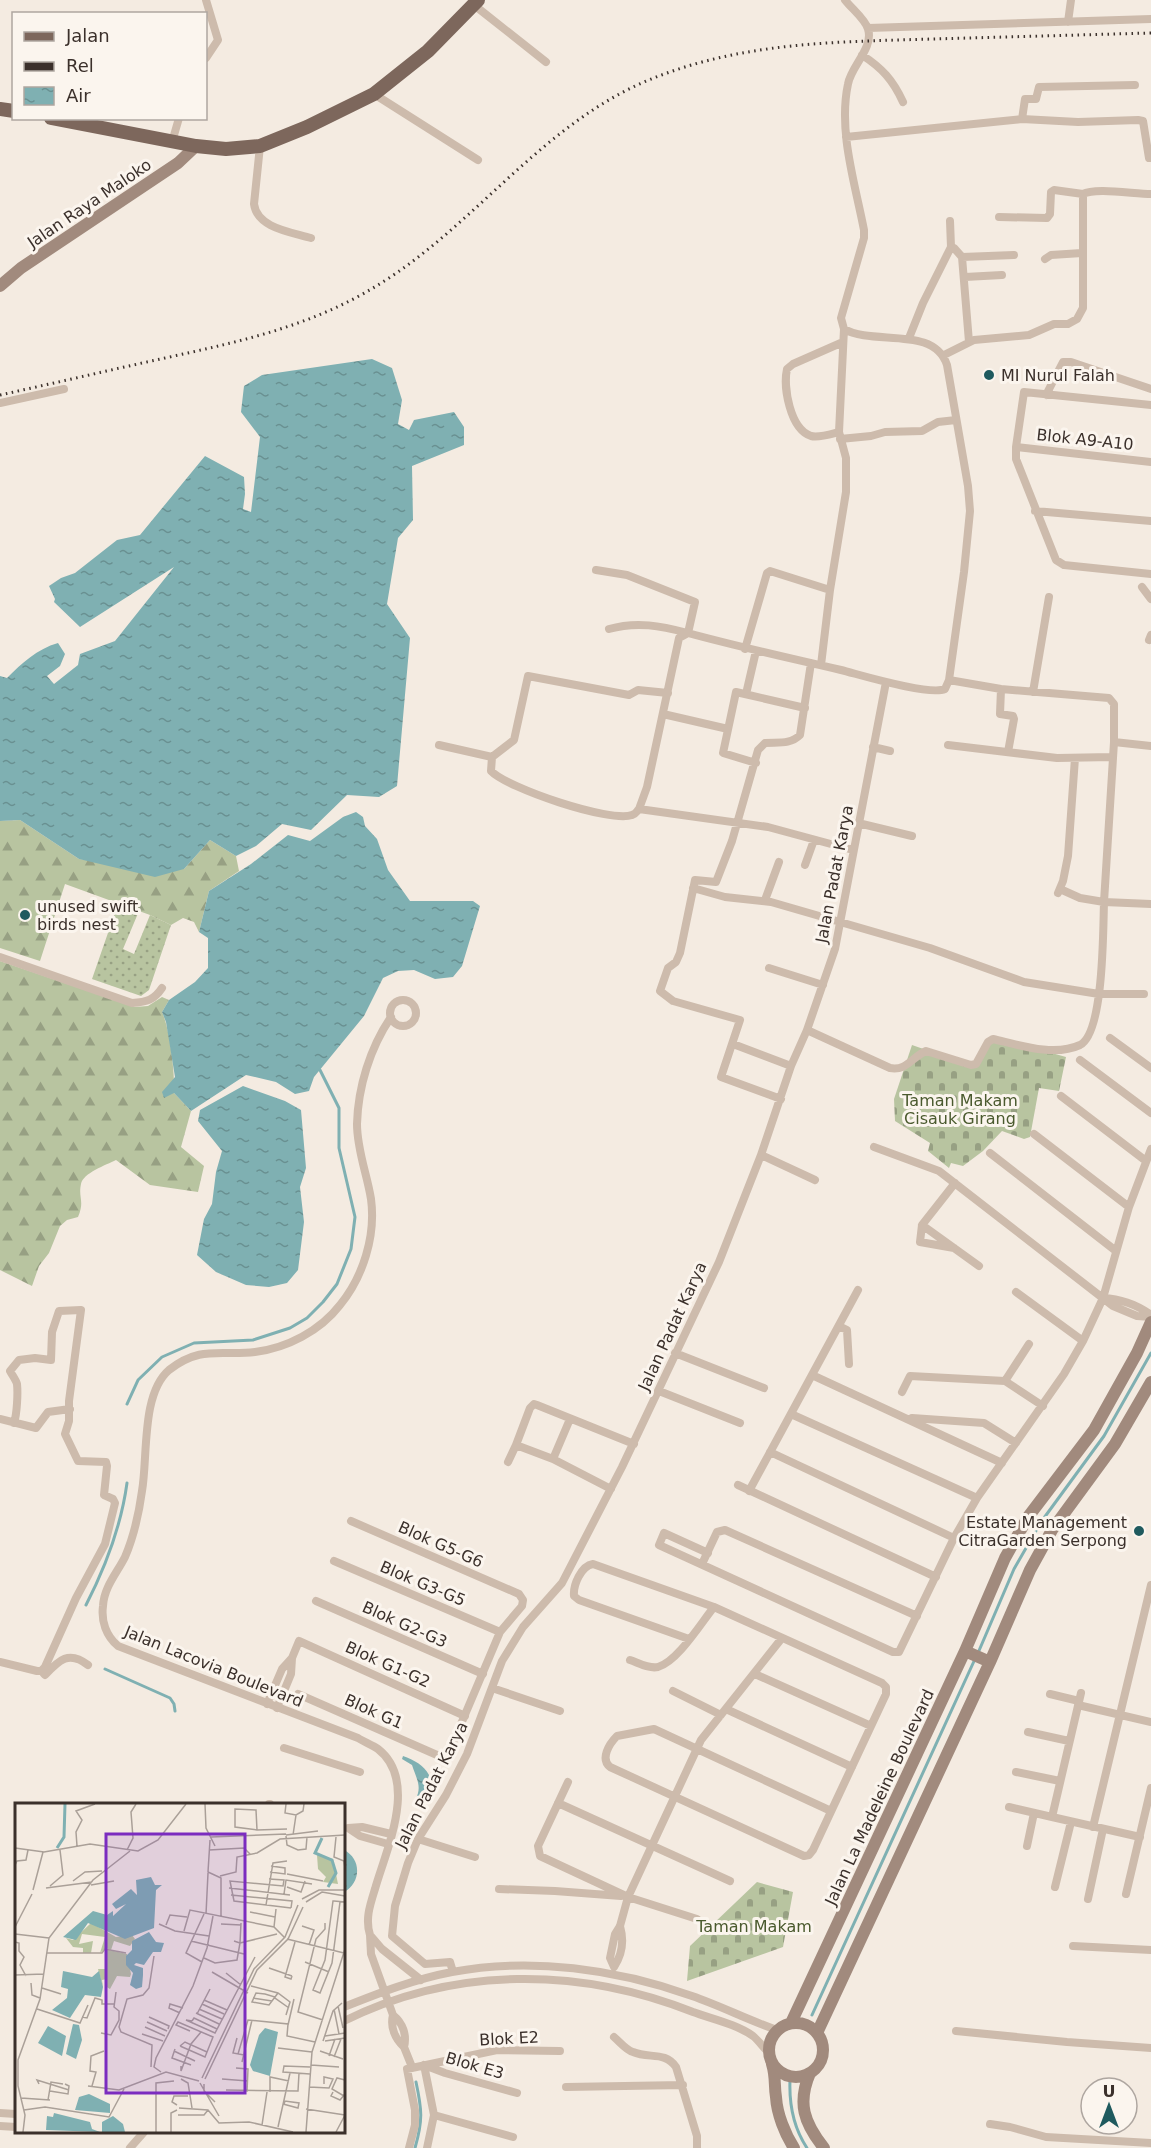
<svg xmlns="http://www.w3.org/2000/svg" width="1151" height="2148" viewBox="0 0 1151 2148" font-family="'DejaVu Sans',sans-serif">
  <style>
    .green { fill: url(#green-dots) }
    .forest { fill: url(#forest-firs) }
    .cemetery { fill: url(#cemetery-stones) }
    .water { fill: url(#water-ripples) }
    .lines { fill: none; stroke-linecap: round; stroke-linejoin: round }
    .stream { stroke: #7fb0b2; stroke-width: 3 }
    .street { stroke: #cdbbac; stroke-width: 8 }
    .secondary { stroke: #a18a7d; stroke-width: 12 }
    .primary { stroke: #7d675c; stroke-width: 14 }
    .rail { stroke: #3b302b; stroke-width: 3; stroke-dasharray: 1.5 4.5; stroke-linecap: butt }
    .poi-dot { fill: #1f5a5e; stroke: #fbf5ee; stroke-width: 2 }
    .labels { text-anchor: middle; stroke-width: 6; stroke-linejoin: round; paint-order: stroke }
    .street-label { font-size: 16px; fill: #3b302b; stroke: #fbf5ee }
    .poi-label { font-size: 16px; fill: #3b302b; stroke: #fbf5ee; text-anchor: start }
    .park-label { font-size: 16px; fill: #4a5a2e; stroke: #fbf5ee }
    .inset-river { fill: none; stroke: #7fb0b2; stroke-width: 3 }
    .inset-road { fill: none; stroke: #aaa098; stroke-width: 1.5 }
    .view { fill: #7b2cbf; fill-opacity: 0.15; stroke: #7b2cbf; stroke-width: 3 }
    .inset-edge { fill: none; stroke: #3b302b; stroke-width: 3 }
  </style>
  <defs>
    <pattern id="green-dots" width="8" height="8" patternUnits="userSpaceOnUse" patternTransform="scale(1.5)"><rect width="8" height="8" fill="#b8c4a0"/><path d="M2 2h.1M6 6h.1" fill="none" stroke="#97a083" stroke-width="1.8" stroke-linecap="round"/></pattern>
    <pattern id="forest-firs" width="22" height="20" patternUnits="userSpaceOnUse" patternTransform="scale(1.5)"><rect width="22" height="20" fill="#b8c4a0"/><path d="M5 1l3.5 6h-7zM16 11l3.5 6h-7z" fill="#97a083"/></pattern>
    <pattern id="cemetery-stones" width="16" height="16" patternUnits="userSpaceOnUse" patternTransform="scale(1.5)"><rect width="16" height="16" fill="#b8c4a0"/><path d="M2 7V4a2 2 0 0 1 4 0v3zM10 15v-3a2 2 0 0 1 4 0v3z" fill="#97a083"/></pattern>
    <pattern id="water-ripples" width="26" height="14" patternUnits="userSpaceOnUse" patternTransform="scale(1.5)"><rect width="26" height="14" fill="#7fb0b2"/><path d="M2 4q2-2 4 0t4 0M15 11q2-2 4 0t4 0" fill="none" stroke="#699091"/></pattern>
  </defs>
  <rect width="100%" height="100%" fill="#f4ebe1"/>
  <!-- green -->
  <path class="green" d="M118,904L139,911L123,949L134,954L150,915L171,925L149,990L141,996L92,979Z"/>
  <!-- forest -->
  <path class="forest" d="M20,820L79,859L184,869L210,840L236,856L239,871L209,891L199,932L194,922L183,918L171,925L150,915L65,884L40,961L0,948V821Z
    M0,961L135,1007L148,1006L162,997L169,1000L162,1012C170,1030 175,1072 174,1093L191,1111L181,1147L204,1166L198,1192L150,1185L116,1160C106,1165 83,1173 81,1184C78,1198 85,1201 78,1217L67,1220L60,1226L49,1253L39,1266L32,1286L0,1270Z"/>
  <!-- cemetery -->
  <path class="cemetery" d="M994,1037L1066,1057L1059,1091L1039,1088L1030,1137L1024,1139L1002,1131L983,1151L963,1166L951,1163L949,1168L928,1151L930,1143L895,1121L894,1099L912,1045L975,1067Z
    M757,1882L793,1892L783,1947L687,1981L690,1946Z"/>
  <!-- water -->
  <path class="water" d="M372,359L392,368L402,400L398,424L409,430L414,420L454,412L464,427V445L412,466L413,520L398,538L387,604L410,638L397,786L379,797L347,795L311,830L282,824L256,846L236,856L210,840L184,869L155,877L79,859L20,820L0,821V676L7,678C22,663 37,649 58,643L65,654L60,666L47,676L54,684L78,665L80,654L115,641L174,567L80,627L54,602L55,599L49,586L61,578L75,573L117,540L140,535L205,456L244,477L245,494L243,509L251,512L260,437L241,412L244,386L262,375Z
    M356,812L363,817L365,826L377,839L388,870L410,901H473L480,906L462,966L453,977L435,979L414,970L398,971L383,978L364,1016L314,1077L309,1091L295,1094L276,1082L246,1075L191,1111L174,1093L164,1098L162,1092L175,1077L166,1022L162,1012L169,1000L195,982L208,968V938L199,932L209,891L251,864L288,835L310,841L343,817Z
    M243,1086L285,1101L301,1110L306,1168L300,1187L304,1222L298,1270L287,1283L269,1287L246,1285L216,1272L197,1255L204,1219L212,1204L216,1172L222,1151L198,1121L200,1110Z
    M403,1756C414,1760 424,1765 429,1775L426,1790L418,1802L415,1800C423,1787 416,1778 412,1765L402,1759Z
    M344,1850C362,1859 361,1883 344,1892Z"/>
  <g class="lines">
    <!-- stream -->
    <path class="stream" d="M127,1404L138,1380L162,1357L194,1343L253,1340L290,1328L307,1318L323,1302L337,1284L351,1249L355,1217L339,1148V1108L320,1070
      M86,1605C106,1566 121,1527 127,1483
      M978,1653L1014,1569L1041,1522L1104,1436L1151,1353
      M105,1669L170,1698L174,1704L175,1711
      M812,2015L975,1659
      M790,2080C789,2105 793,2127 807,2148
      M415,2148C423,2120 422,2110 416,2082"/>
    <!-- street -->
    <path class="street" d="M474,5L546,62
      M1068,22L1071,0
      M868,28L1151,19
      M862,55C882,68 893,80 903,102
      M206,58L218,40L206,0
      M374,94L478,160
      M1022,119L1025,99H1036L1039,87L1135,85
      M846,137L1022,119L1078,122L1138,120L1143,121L1149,158H1151
      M172,142L179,118
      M260,146L254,204C257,228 291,232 311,238
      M999,217L1047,218L1050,214L1051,192L1054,190L1083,194
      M951,247L954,248L962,257L969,342
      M962,257L1014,255
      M1045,259L1051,255L1082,253
      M965,277L1002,275
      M909,338L923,303L951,247L950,221
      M944,355L974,340L1029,335L1054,324H1068L1077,319L1083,308V194C1095,187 1134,194 1151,194
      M1046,395L1063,362H1071L1151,389
      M0,403L64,389
      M1151,405L1024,392L1016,447V459L1056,560L1064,565L1151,574
      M839,432C831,434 819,438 811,436C790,429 783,387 787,369L793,364L843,342
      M840,439L871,436L885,432L922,431L938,422L956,420
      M1016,447L1151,462
      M1035,511L1151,521
      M596,570L627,575L695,602L688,633C661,626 637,621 609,629
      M1142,587L1151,599
      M1149,640L1151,635
      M745,649L767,573L770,571L830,590
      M821,665L830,590L846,492V458L839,432L844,329
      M949,680L1001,689L1109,698L1114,704V742L1151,746
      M1001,689L1000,714L1013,716L1014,719L1008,752
      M1033,692L1049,597
      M668,693L638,690L629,695L528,676L514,740L492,757L491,771C507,788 610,823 632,815C636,814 636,812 639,809L768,827L853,850
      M746,694L756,651
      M663,714L728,729
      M1114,742L1104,902L1151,904
      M439,745L492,757
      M948,745L1057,758L1112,757
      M873,747L890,751
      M756,763L723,753L736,692L805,708
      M639,809L647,787L679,638L688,633C739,647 790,658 841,670C861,675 929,696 945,689L949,680L964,572L970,511L968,486L947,365C934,325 873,346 844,329L841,318L864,238V230C855,183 838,131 848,84C851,66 874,48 868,29C865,19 852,9 845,0
      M858,823L912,836
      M805,865L814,840
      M693,888L725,897L771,902L930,948L1024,982L1099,994H1144
      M1058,893L1063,881L1068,856L1075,758
      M765,900L779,862
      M0,957L132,1003C147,1002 154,1000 162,988
      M769,968L823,985
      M390 1013a13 13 0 1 1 26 0a13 13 0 1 1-26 0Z
      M807,1030L890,1068C907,1071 912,1057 926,1051L971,1065L976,1064L988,1042L993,1039C1019,1045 1054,1057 1080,1045C1104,1033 1103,929 1104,902L1080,898L1060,889
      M1110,1038L1151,1068
      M733,1044L791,1066
      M1080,1060L1151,1113
      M1061,1096L1146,1161
      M781,1099L721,1077L740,1020L673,1001L660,991L668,968L676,962L680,953L695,880L716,882L732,841L758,750L765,743C778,742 790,745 800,735L811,663
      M1034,1134L1129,1207
      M874,1147L939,1171L1113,1306L1137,1316L1151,1317
      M990,1153L1116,1251
      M761,1155L815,1180
      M922,1225L979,1266
      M954,1248L920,1242L922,1225L955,1183
      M1016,1292L1083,1341
      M1103,1298C1122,1299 1136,1304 1151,1315
      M839,1326L847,1330L849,1364
      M675,1353L764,1388
      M812,1375L1002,1463
      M1005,1381L1029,1344
      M659,1391L740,1423
      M902,1392L910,1376L1005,1381L1043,1406
      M791,1414L977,1498
      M912,1418L984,1423L1016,1443
      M0,1419L36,1428L48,1412L70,1409
      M770,1452L954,1538
      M553,1459L570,1419
      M508,1462L516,1445
      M738,1485L936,1577
      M611,1489L553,1459L516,1445L530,1408L534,1404L537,1405L634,1444
      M749,1491L858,1290
      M708,1553L664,1533L659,1545L893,1652H899L954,1538L977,1498L1064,1374L1083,1341L1103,1298L1129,1207L1151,1149
      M334,1561L500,1632
      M702,1564L717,1532L725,1530L917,1616
      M316,1601L483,1674
      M689,1639L579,1600L574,1596C573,1585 581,1566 593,1564L714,1607L882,1683L886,1687V1694L813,1850L809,1855L804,1856L610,1767C600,1759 609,1744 617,1736L654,1729L831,1811
      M292,1658L299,1641L465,1716
      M630,1660C639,1663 649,1669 658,1667C678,1661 701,1623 714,1607
      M0,1662L37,1671H41L45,1667L76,1598L105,1544L115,1503L113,1499L104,1495L107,1466L106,1462L78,1461L65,1434L69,1421V1401L81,1310L59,1311L52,1332L51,1360L35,1358L19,1360L10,1371C12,1375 16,1380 17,1384C18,1393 17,1414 14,1423
      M44,1674L45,1675C59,1660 69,1650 88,1665
      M755,1674L871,1726
      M492,1688L560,1711
      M673,1691L721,1715
      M1081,1693L1052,1817L1140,1837
      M298,1694L437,1755H443L450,1750L500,1632L522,1606L523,1600L519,1594L351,1521
      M1050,1694L1079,1701
      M267,1704L282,1669L292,1658L291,1674L277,1708
      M1078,1705L1151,1722
      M726,1709L852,1767
      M1028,1732L1069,1741
      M284,1748L360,1772
      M1016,1772L1060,1781
      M568,1782L538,1846L540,1856L628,1897L697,1919
      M558,1803L730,1881
      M269,1804H270
      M1009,1807L1052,1817
      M1093,1827L1151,1585
      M418,1839L475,1857
      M388,1844L360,1836L348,1828L362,1827L391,1834
      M1027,1846L1034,1813
      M1055,1887L1071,1822
      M499,1889L555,1891L621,1896
      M1126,1894L1151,1788
      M1088,1899L1103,1829
      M620,1926C624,1940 622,1955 614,1967L610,1958L615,1934L620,1926L628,1897L701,1740L782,1638
      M370,1935C365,1919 370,1905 375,1889C386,1850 419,1781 378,1749C373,1745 364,1742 358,1738L118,1646C106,1636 101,1621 103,1606C104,1587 117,1573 125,1557C134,1536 139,1513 142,1491C148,1457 141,1394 169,1370C201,1345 220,1356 255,1352C287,1348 320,1331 340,1305C363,1277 376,1236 371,1199C367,1174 357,1150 357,1124C358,1087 370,1048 391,1017
      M1073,1946L1151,1950
      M453,1972L450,1962L425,1964L392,1936L395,1906L408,1863L418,1839L446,1795L467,1754L502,1661L523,1627L562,1583L622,1467L719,1262L761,1155L791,1066L807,1030L835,949L886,682
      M344,2007C379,1993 415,1979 452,1972C531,1957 617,1969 692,1996C721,2006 748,2020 777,2030
      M393,2015C403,2023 407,2035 404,2047C395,2039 390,2027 393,2015L371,1954L370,1935L382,1949L421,1980
      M344,2021C454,1966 580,1967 693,2012C712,2019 736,2024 753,2036C758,2040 763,2047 768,2052
      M956,2031L1067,2042L1151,2048
      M614,2037C620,2042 626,2050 633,2052C649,2059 665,2051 676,2067L697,2136V2148
      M404,2047L412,2067
      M424,2065L445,2073L517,2093
      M424,2065L434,2115L427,2148
      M566,2087L683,2085
      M0,2113L16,2114
      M434,2115L513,2137
      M990,2124L1010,2127L1046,2137L1151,2143
      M0,2126L16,2127
      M130,2148L144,2132
      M409,2148L415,2125V2110L407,2069L497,2050L560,2051"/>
    <!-- secondary -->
    <path class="secondary" d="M0,286L21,268L178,163L196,146
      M965,1651L990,1662
      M769 2050a27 27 0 1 1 54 0a27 27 0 1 1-54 0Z
      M791,2023L965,1651L1005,1558L1028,1517L1094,1430L1137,1353L1151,1322
      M817,2033L990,1662L1030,1570L1052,1530L1115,1444L1151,1382
      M772,2064C776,2077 774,2085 776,2097C777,2114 785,2134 794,2148
      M810,2073C797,2103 804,2123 824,2148"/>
    <!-- primary -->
    <path class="primary" d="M0,109L14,111
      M51,118L196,146L226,149L260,146L307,127L374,94L428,51L478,0"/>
    <!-- rail -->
    <path class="rail" d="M0,395C55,383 110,370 165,358C247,340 321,324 392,276C480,217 545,125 644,82C738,42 832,42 932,39C1005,37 1078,35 1151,33"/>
  </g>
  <!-- markers -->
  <g class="poi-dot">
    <circle cx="989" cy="375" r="6"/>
    <circle cx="25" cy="915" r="6"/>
    <circle cx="1139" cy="1531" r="6"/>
  </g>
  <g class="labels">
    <!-- street labels -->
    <g class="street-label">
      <text transform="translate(89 203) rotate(-34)" y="6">Jalan Raya Maloko</text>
      <text transform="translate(1085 439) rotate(6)" y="6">Blok A9-A10</text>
      <text transform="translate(834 874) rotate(-79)" y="6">Jalan Padat Karya</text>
      <text transform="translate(672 1326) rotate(-65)" y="6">Jalan Padat Karya</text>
      <text transform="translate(441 1544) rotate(24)" y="6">Blok G5-G6</text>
      <text transform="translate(423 1583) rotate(23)" y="6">Blok G3-G5</text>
      <text transform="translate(405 1624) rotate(24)" y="6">Blok G2-G3</text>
      <text transform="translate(388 1664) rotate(24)" y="6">Blok G1-G2</text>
      <text transform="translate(214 1666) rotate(22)" y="6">Jalan Lacovia Boulevard</text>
      <text transform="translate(374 1711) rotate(24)" y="6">Blok G1</text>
      <text transform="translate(431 1785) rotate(-63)" y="6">Jalan Padat Karya</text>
      <text transform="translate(879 1797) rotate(-65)" y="6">Jalan La Madeleine Boulevard</text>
      <text transform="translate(509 2038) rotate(-3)" y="6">Blok E2</text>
      <text transform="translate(475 2065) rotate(16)" y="6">Blok E3</text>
    </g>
    <!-- poi labels -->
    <g class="poi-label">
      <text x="1001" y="381">MI Nurul Falah</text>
      <text x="37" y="912">unused swift<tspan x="37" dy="18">birds nest</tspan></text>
      <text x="1127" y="1528" text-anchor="end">Estate Management<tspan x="1127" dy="18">CitraGarden Serpong</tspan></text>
    </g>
    <!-- park labels -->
    <g class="park-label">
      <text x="960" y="1106">Taman Makam<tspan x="960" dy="18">Cisauk Girang</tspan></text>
      <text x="754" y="1932">Taman Makam</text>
    </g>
  </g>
  <!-- overview -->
  <g transform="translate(15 1803)">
    <rect width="330" height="330" fill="#f4ebe1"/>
    <path d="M76,120L101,134L117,132L120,136L115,143L99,138L96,147L91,145L85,150L90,134L67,131L64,141L78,138L76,150H68V145L58,144L51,135L58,137ZM90,146L112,151L116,171L115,174L102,173L95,186L90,183L92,176L87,177L88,184L83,166H91Z" fill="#b8c4a0"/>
    <path d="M302,52L318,56L323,81L308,79L311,74L303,66Z" fill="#b8c4a0"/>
    <path d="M136,74L140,82H147L141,87L139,125L110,136L73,120L61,137L48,134L78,108L92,112L98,108V113L111,101L101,106L97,101L116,86L122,92L121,77ZM134,129L141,139L149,140L146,149H138L129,162L121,160L119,162L128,165V172L127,184L121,186L115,182L118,170L111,162V153L117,147V138ZM48,168L77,174L84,168L88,184L86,194L70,192L55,215L37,207L52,195L53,186L46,184ZM58,221L64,222L67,237L61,256L51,251ZM33,223L51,233L47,253L23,240ZM250,225L263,229L255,273L238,268L235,262L244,232ZM74,291L95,301V310L60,307L64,294ZM39,310L75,319L77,326L85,329L31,327L32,313L38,314ZM98,313L108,321L110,329H87V319Z" fill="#7fb0b2"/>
    <path class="inset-river" d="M307,35L300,50L317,57L321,70L313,84M42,45L49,34L50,1"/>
    <path class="inset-road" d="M190,1L191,25L200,43M271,1L270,10L281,12L288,8L289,1M242,27L241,7L220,6V24L242,27L272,26M271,32L303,28M278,32L281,12M271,33L272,42L283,47L291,46L292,34M196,34L271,31M321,34L319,54L329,58L330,65M195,37L193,69L206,75V113M62,43L61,29L67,17L61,8L80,1M0,45L29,49L75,41L123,48L143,37L171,1M112,47L118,35L116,9L121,1M194,47L229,45L235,51M0,62L2,58L11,57L13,47M255,69L270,71V65L256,63M272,71L308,78M205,73L221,69L222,54L242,50L265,36L330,32M254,76L269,77L268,83L215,78L219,98L276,105M58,78L70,69L87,68M76,82L99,78M35,83L48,72L45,47M272,84L286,89L290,78M31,85L77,79M214,85L275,92M18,87L28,49M269,91L271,77L297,81M216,92L277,98L276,105M287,96L304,87H330M291,99L307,89L330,93M325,99L317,160L305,190L298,187L310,157L318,98H319L330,99M251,102L258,60L272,58M235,109L260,114M191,111L193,70M226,120L225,140L262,131M144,121L160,128L194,133M206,121L226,122M151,122L155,112L172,114M287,123L299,127L294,142M0,124L17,91M259,124L261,106M169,128L175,107L259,124L269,134M0,131L34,135M272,136L329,150M176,138L229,151M0,139L4,140V148L9,154L5,162L11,173M32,150H87L90,146L111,150M189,155L200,160L222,157L225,140L219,138M187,159L171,150L189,111M290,159L314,169M254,165L277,173M197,169L233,190M211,170L226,182M0,172L29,171M277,173L276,176L270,174L280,139M16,180L17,192L25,195M236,183L263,190L275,199L271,212M27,185L46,191M263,190L254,202L237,199L241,190L250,191L260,194V195L274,205M238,195L257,198M189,197L212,207M187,201L209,211M323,203L328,225M22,206L65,220L73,202M184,206L207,216M319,206L324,231M165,210L154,205L155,201L168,205M181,210L204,221M182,211L195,186M67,214L72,215L80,195L87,197V201H100M134,214L154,223L153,226M308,217L283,209L301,136L310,126V120M177,218L171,217L200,230L240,154M177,218L179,215L202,226M132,219L152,228M273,222L279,196M130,224L150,233M86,230L96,232L104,217V208L99,204L101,189M127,231L148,238M310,233L330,230M222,235L218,250L229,252M308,238L318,208L327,200M310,238L330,235M165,243L190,254L198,234L163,219L161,222L175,228M165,243L170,239L192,249M263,245L297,249M160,246L157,255L176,262M159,248L180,258M305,248L328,256M223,251L233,217L273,221L272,233L300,239M314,253L320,236M319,254L326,236M227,259L237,217M296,262L324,264M166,263V268L176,241L186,229M136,264L137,242L106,229L104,224L112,196L128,192L134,185L139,153M221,265L233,266L232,289M146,269L139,264L141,255L178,183L192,145L198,113M295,271L268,269L269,263L295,264M187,275L239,166L270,134L283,102M166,276L173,280L177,305M190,276L242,167L273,136L288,104M207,276L233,278M185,280L204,313M24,281L22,277L54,287M189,281V288L200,299M73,283L104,287L151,269L184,278M77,283L81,269L75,268L76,253L89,248M294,284L314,285L318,276L309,274V281M211,287L283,288L284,270M35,288L53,291L54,283L50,281M255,289V274L274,278M318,289L316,293L325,297L330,291M329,293L317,286L322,275L330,277M6,295L35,297M33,297L36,279L48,281M268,301L283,305L284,300L270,298L269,301M162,302L157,299L159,293H173M164,305L193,307L204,320L234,319L278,329M291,306L330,312M9,307L30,304L94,314L109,286M163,312H189L193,307M247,322L252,289M263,324L275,270M8,329L10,312L3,283V257L25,196L34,135L78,77L115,48M141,329V280L159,278M156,329V310L162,307M291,329L297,249L330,146M321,329L330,312"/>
    <path class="view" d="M91,31H230V290H91Z"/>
    <rect width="330" height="330" class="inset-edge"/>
  </g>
  <!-- legend -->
  <rect x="12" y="12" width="195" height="108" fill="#fbf5ee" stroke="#aea6a0" stroke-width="1.5"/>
  <rect x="24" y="32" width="30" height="9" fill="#7d675c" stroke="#aea6a0" stroke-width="1.5"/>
  <text x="66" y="42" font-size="18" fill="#3b302b">Jalan</text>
  <rect x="24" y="62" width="30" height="9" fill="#3b302b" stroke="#aea6a0" stroke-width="1.5"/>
  <text x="66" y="72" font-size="18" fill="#3b302b">Rel</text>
  <rect x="24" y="87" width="30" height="18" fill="url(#water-ripples)" stroke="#aea6a0" stroke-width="1.5"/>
  <text x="66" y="102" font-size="18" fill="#3b302b">Air</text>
  <!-- north arrow -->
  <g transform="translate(1109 2106)"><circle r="28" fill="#fbf5ee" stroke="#aea6a0" stroke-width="1.5"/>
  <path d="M0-4.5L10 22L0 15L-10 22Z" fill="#1f5a5e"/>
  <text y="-9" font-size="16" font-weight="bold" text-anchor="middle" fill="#3b302b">U</text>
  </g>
</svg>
